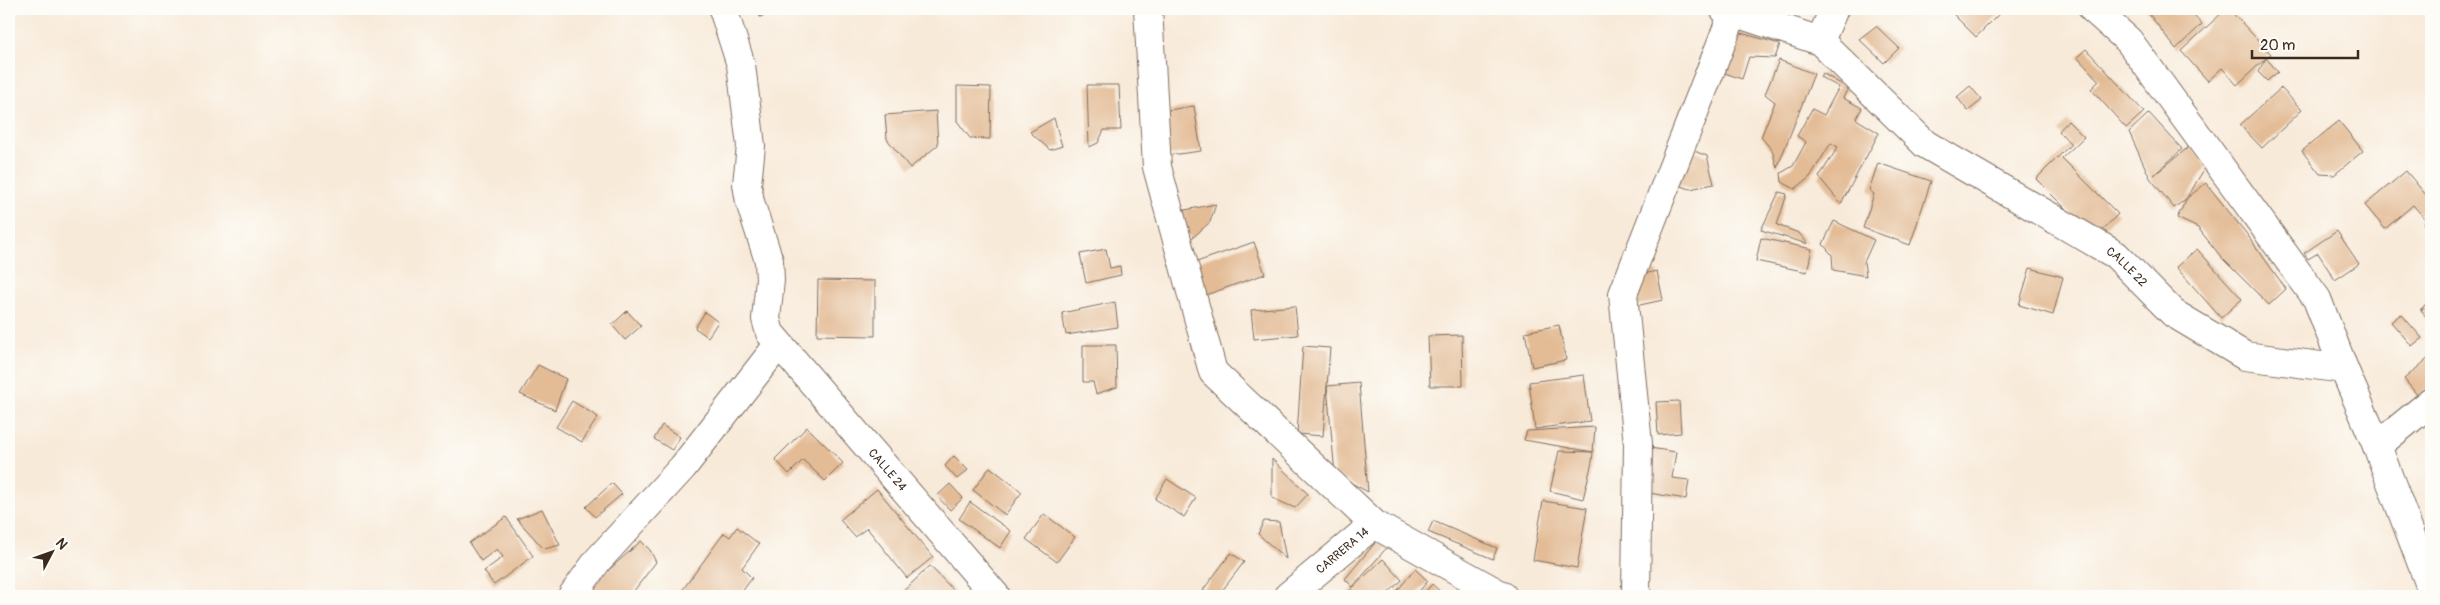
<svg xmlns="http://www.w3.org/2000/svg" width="2440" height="605" viewBox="0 0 2440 605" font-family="Pangolin,sans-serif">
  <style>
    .building { fill: #e3bc96 }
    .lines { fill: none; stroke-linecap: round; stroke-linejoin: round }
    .minor-casing { stroke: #7d6d5f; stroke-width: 30 }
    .minor { stroke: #fff; stroke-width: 28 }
    .labels { text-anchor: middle; stroke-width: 4.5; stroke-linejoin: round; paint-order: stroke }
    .street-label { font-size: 12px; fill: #3b2a1e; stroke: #fdfcf7 }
  </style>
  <rect width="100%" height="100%" fill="#fdfcf7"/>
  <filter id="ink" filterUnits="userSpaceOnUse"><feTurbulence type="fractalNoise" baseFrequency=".02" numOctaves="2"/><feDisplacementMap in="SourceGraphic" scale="10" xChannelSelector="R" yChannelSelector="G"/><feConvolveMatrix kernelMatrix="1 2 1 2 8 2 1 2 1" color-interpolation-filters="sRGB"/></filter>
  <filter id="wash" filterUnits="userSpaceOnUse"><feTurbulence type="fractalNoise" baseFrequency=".0096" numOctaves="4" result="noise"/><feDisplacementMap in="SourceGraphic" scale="20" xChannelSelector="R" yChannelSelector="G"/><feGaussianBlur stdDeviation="1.12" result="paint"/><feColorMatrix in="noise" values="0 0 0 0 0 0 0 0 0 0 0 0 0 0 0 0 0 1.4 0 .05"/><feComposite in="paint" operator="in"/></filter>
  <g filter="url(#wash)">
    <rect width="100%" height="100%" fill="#f8ead9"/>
    <g id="blocks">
      <!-- building -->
      <path class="building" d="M757,9H787L760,17Z
        M1960,9H2004L1976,37L1954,15Z
        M2145,9H2189L2202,24L2176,49Z
        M2226,9H2229L2271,54L2266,58L2278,72L2267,81L2258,72L2266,58L2237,85L2222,68L2208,81L2181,51Z
        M1876,26L1899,48L1884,63L1859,39Z
        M1734,31L1780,44L1775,58L1749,57L1742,79L1722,72Z
        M2086,49L2144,112L2126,128L2091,89L2099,81L2077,57Z
        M1779,60L1814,74L1777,168L1772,150L1761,137L1775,102L1765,94Z
        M1822,73L1848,88L1843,98L1862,108L1856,119L1879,133L1841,204L1819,177L1838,147L1831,143L1810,177L1795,189L1782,182L1781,173L1793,166L1806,142L1797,136L1812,109L1824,115L1839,87L1820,77Z
        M1087,85H1119L1121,130H1104L1098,143L1089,147Z
        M957,86L991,87L990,139L970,138L957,121Z
        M1970,86L1982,100L1968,111L1957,97Z
        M2281,88L2302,110L2262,148L2240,125Z
        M1194,106L1201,151L1163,156L1156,112Z
        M936,111L938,145L910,168L887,139L885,115Z
        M2149,113L2182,149L2154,175L2190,146L2206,166L2187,198L2174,208L2150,178L2129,132Z
        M1054,118L1062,146L1050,150L1030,132Z
        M2068,121L2084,137L2062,158L2118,214L2095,238L2036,179L2071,144L2059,131Z
        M2339,121L2363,151L2334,175L2320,174L2302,151Z
        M1689,149L1707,156L1714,184L1690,189L1676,184Z
        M1878,163L1931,181L1910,245L1863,228L1874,194L1869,190Z
        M2406,171L2431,201V215L2426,220L2413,205L2385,229L2365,205Z
        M2206,183L2249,237L2286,289L2269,305L2222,258L2198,228L2177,218L2187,198Z
        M1779,192L1787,194L1777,225L1799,233L1808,244L1761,230Z
        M1216,204L1210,222L1191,239L1175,212Z
        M2431,217V231L2424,223Z
        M1834,221L1874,240L1864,262L1866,276L1833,270L1832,255L1823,244Z
        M2337,231L2359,264L2335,280L2318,253L2308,259L2304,253Z
        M1761,238L1812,249L1807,272L1756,261Z
        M1254,242L1265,274L1203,296L1191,264Z
        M1106,249L1110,268L1120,266L1121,275L1086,283L1080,254Z
        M2197,249L2242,299L2221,318L2176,267Z
        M2030,268L2063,277L2053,315L2019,305Z
        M1657,271L1663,300L1635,306L1639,275Z
        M818,280L875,281V336L817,335Z
        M2431,299V322L2420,310Z
        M1115,302L1118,327L1066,335L1062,313Z
        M1295,306L1298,335L1254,339L1251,310Z
        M627,311L641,326L625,340L612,325Z
        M705,312L718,322L708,337L695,328Z
        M2401,314L2422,338L2412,346L2391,322Z
        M1559,325L1566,360L1532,367L1525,332Z
        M1462,335L1463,386H1430L1428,336Z
        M1083,345H1116L1117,387L1096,394L1093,382H1083Z
        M1303,346L1330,348L1327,386L1359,383L1368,492L1335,474L1327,386L1323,436L1297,434Z
        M2431,356V385L2418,396L2404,379Z
        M538,365L566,379L555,410L520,394Z
        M1584,375L1590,421L1535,429L1529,382Z
        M572,401L598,417L582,442L556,427Z
        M1679,401L1681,433L1658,435L1656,402Z
        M662,425L680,437L672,450L654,439Z
        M807,427L843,463L825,481L803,460L789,474L775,459Z
        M1595,427L1593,452L1524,440L1527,431Z
        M1650,448L1676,452L1672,478L1689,480L1686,499L1643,492Z
        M1559,451L1593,452L1592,462L1583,499L1550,491Z
        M954,456L968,470L957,479L945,466Z
        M1272,459L1308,494L1295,508L1272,498Z
        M990,467L1022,492L1005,515L973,490Z
        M1167,479L1196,498L1184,517L1155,499Z
        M612,483L622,494L595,517L586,507Z
        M950,484L963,498L950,510L937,496Z
        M877,489L933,557L907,578L867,528L855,537L840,520Z
        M1543,501L1587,508L1577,568L1533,560Z
        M970,502L1011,531L1000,548L959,519Z
        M542,509L560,545L544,549L517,519Z
        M1044,514L1075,537L1057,562L1026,539Z
        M506,517L533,556L494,585L484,571L503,557L497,549L481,561L469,543Z
        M1264,521L1279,522L1286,559L1258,534Z
        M1433,521L1497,548L1493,559L1428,532Z
        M737,527L759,544L742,568L752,578L739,596H678L724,533L730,537Z
        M1380,537L1389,545L1353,587L1345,579Z
        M641,541L650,550L656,562L630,596H580Z
        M1231,553L1244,562L1218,596H1211L1203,590Z
        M1383,559L1402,580L1385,596H1344Z
        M930,566L959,596H898Z
        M1415,569L1428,581L1415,596H1393Z
        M1432,584L1442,593L1439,596H1422Z"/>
    </g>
  </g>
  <g filter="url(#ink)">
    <use href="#blocks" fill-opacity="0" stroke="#7d6d5f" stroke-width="1"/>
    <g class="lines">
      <!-- minor casing -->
      <g class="minor-casing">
        <g id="minor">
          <path id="s1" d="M723,9L741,65L751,146L747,184L750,202L769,261L770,280L766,319L770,333L996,596"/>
          <path d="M1148,9L1157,167L1213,372L1374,524L1503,596"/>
          <path id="s2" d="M1724,9L1820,41L1925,144L2116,255L2173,313L2245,356L2344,369L2377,446L2431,588"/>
          <path d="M2093,9L2129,41L2317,299L2344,369"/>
          <path d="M1820,41L1834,9"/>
          <path d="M2377,446L2431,402"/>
          <path d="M572,596L598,560L683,467L778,345"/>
          <path id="s3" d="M1288,596L1374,524"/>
          <path d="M1636,596L1638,444L1623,294L1733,13"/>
        </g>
      </g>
      <!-- minor -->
      <use href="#minor" class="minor"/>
    </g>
  </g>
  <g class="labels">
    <!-- street labels -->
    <g class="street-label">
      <text dy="4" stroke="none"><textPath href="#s2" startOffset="485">CALLE 22</textPath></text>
      <text dy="4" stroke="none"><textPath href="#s1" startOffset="512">CALLE 24</textPath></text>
      <text dy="4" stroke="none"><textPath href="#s3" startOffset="71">CARRERA 14</textPath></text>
    </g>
  </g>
  <!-- margin -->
  <rect width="2440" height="605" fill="none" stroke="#fdfcf7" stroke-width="30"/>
  <!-- north arrow -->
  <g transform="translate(52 552) rotate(49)" stroke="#fdfcf7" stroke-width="4" paint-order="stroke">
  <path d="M0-4L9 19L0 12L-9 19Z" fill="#3b2a1e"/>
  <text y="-8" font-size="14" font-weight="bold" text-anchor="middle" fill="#3b2a1e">N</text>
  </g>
  <!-- scale -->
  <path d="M2252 50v8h106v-8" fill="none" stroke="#3b2a1e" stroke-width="2.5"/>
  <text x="2260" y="50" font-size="15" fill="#3b2a1e" stroke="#fdfcf7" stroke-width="4" paint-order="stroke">20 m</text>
</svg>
